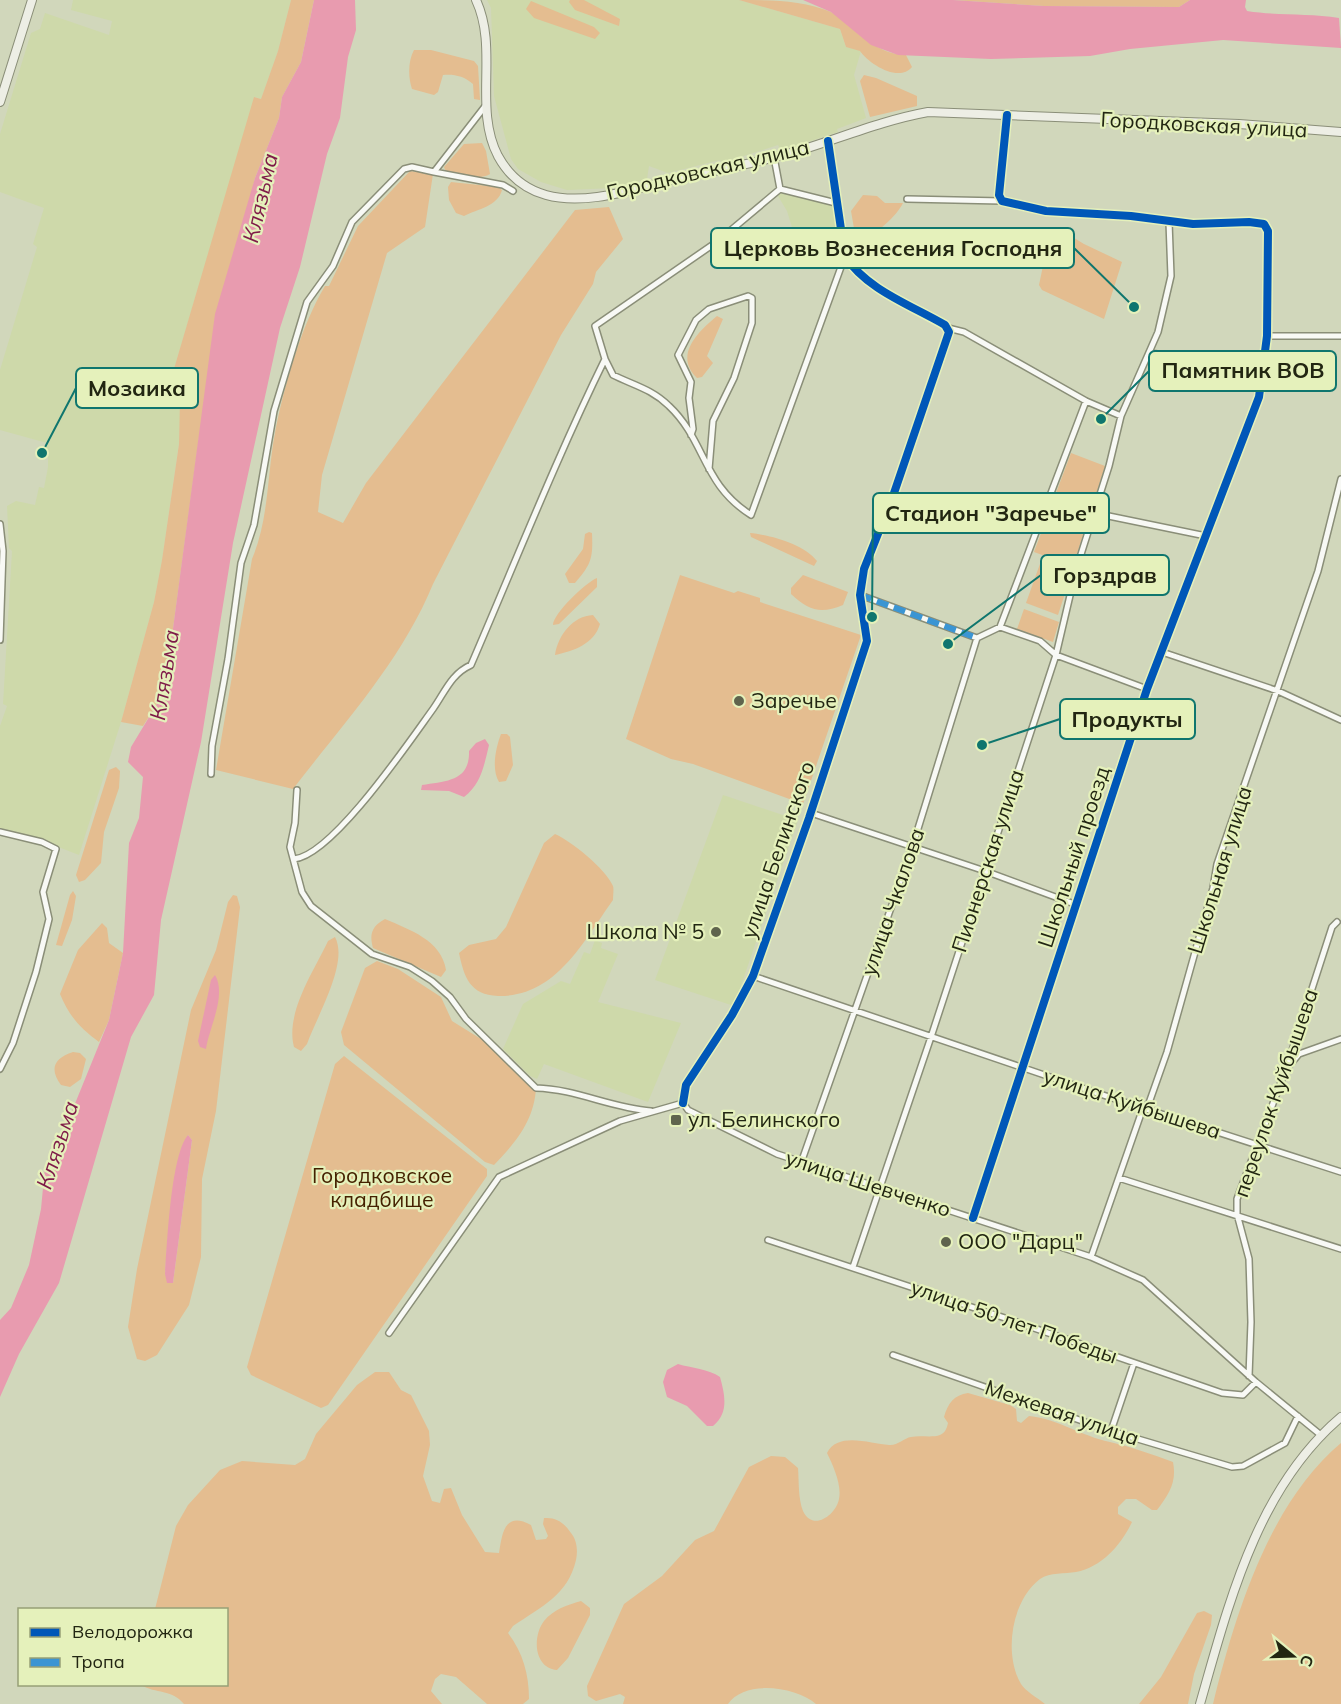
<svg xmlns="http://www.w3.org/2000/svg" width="1341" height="1704" viewBox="0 0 1341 1704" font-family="Mulish,sans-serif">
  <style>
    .built { fill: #ced9aa }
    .green { fill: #e4bd90; fill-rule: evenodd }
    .water { fill: #e89baf }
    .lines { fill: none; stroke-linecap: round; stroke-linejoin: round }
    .street-casing { stroke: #8a8e78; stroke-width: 8 }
    .secondary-casing { stroke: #8a8e78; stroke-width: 10 }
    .street { stroke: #f8f9f5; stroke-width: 5 }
    .secondary { stroke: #edeee5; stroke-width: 8 }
    .quiet { stroke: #3b95d3; stroke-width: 6; stroke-dasharray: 12 6; stroke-linecap: butt }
    .cycleway-casing { stroke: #e5f1bb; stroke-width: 11 }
    .cycleway { stroke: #0057b8; stroke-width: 8 }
    .poi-dot { fill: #5f644d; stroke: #e5f1bb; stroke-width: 2 }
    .labels { text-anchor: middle; stroke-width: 4.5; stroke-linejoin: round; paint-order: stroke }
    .street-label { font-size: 21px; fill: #222612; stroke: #e5f1bb }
    .poi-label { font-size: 21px; fill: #222612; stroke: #e5f1bb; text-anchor: start }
    .park-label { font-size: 21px; fill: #452100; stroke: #e5f1bb }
    .water-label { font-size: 22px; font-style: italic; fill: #7e1a48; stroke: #e5f1bb }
    .leader { fill: none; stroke: #0f766e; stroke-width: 2 }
    .callout-dot { fill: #0f766e; stroke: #e5f1bb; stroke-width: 2 }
    .callout { fill: #e5f1bb; stroke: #0f766e; stroke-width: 2 }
    .callout-label { font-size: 22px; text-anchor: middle; font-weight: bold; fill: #222612 }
  </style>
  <rect width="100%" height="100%" fill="#d1d7bb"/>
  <!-- built -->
  <path class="built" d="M73,0H291L278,51L261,99L255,97L166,396L181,400L179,443L162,560L154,602L121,722L79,855L30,836L0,828V726L7,706L3,704L12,551L9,548L7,506L16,501L35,505L39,487L44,488L48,467V457L44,455L47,443L0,430V370L37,247L33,244L44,208L0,192V134L31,33L40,29L45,13L109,35L112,21L71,10Z
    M487,0H739L840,29L846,47L861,51L854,75L866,118L837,129L838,132L793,147L780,149L778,145L722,163L720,160L668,173L649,166L647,179L614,188L567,190L541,182L518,169L511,159L494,96L491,8Z
    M781,193L833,205L841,253L796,240L787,211L778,196Z
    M723,795L798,820L734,1006L655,980Z
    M595,940L602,943L601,948L618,954L598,1002L681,1023L648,1102L544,1064L537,1079L530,1076L503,1049L523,1004L561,981L570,984L584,952L590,954Z"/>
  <!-- green -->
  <path class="green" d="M291,0H314L301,62L282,97L279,118L255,178L199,437L172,636L160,699L143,726L121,722L154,602L162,560L179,444L180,400L166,396L254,97L261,99L278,51Z
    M570,0H584L620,19L619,26L575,10L569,2Z
    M739,0C770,0 803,0 831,12C857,27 872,54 906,55L912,67C899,83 869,64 860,51L846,47L840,29Z
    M953,0H1190L1179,7L1044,6Z
    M531,1L594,27L600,33L595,39L534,18L526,9Z
    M414,50H431L474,61L478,66L480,100L474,99L473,84C464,76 454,74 443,75L438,92L434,95L412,89C408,77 408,61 414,50Z
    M864,75L876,78L917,96V106L870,117L860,81Z
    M482,143L486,151L490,174C479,181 459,174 446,172L444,167L464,144Z
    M410,171L433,174L425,227L387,253L322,475L318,512L343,523L366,483L575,210L609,207L623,239L596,272L593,284L561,335L433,584C402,660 343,724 293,789L216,770L252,559C269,519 267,475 275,433C284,386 301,326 325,286H329L358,226Z
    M451,182L498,187L502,190C498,206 478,209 464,216L456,213L449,200L448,187Z
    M863,195L877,196L885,203H903C896,217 877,233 863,239L855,234L851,211Z
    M1056,227L1084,244L1122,262L1104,319L1042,290L1039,285L1048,242Z
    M717,316L723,319L707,356L713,363L702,377L697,378C673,355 699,331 717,316Z
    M1071,453L1105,466L1073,566L1034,552Z
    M589,532L592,533C593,557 592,564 575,583H569L565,574L583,549L585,534Z
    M750,533C770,535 804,544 817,561L814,566L751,537Z
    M1041,561L1072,572L1058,615L1026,603Z
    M680,575L734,593L738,591L760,598V602L861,635L803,804L693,764L671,759L626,739Z
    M803,575L848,592L843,605C821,614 809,611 791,594V588Z
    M597,578V587L559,624L553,625C553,614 586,582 597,578Z
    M1024,609L1059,622L1053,642L1017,629Z
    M593,615L600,624C594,644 574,651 555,655C558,635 573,616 593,615Z
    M501,734H507L510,737L513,765L506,781L499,782C491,769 496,747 501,734Z
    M116,767L120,771L119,788L104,832L101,863L85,880L79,882L76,875L109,770Z
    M555,834C571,841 606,869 613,886C614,889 613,896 613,900C583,942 556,997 498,996C470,995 464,977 459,953L469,945L496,939L506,927L544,843Z
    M73,891L76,896L72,920L62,946L56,945L70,895Z
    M233,895L237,896L240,907L216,1111L202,1179L201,1257L189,1305L157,1355L145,1361L137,1359L128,1327L137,1269L191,1010L216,950L228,902ZM188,1135L192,1140L173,1283L165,1274C169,1226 171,1180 188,1135Z
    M385,919C410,930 441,940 446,970L441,977L373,948C369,934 372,926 385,919Z
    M102,923L107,928L109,943L123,953L109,1020L99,1042C80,1028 69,1016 60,994L78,950Z
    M335,937C349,963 317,1016 307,1044L301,1051L294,1047C285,1013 314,971 328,941Z
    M377,961L398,969L441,997L452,1021L502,1052L536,1088C534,1121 516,1142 494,1165L485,1162L344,1045L341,1032L365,968Z
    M73,1052L80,1053L86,1059L81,1079L70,1087L61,1085C49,1069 54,1058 73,1052Z
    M344,1056L487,1169V1176L328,1405L321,1408L251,1375L247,1367L335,1064Z
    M375,1372H389L401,1390L411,1395L429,1431L430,1445L423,1476L432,1501L440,1503L444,1489L451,1488L462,1515L485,1552L499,1553C502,1535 504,1510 531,1525L536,1540L546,1539L548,1536L543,1524L544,1518C557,1517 564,1523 571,1533C577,1540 578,1551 576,1560C568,1595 541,1607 513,1626L508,1633C523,1653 529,1674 529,1699L523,1704H487L456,1677L441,1674L435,1679L431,1691L442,1704H184C172,1689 156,1694 141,1685L226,1684V1610L155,1609L176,1526L188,1505L220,1470L242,1461L295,1465L305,1459L316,1434L357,1385Z
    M968,1393L1010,1405L1016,1409L1017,1421L1021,1423L1029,1416C1059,1419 1081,1436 1110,1442C1131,1447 1152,1454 1173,1462C1177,1482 1169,1494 1157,1510H1152L1136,1499H1126L1118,1507V1514L1132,1522C1121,1545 1102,1567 1076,1572C1065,1574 1050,1572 1040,1579C1012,1600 1003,1653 1021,1684C1025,1691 1038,1698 1045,1704H816C796,1687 745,1679 728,1704H623L625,1697L620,1694L596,1701L588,1696L587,1686L624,1604L662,1576L695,1540L714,1531L749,1467L771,1456L785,1457L798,1468C799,1481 798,1499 803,1511C813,1532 836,1515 839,1499C842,1485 833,1465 827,1453C838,1431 871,1444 889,1445C897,1446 904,1438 911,1437C920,1435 932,1438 940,1435C945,1433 947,1428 948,1423L944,1417C948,1403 954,1395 968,1393Z
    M1341,1443V1704H1213C1235,1615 1269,1503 1341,1443Z
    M581,1601L590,1608V1615L568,1658L557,1670C534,1668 532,1637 544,1621C554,1609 567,1605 581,1601Z
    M1204,1611L1212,1615L1211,1625L1194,1674L1188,1704H1139L1161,1677L1197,1613Z"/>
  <!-- water -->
  <path class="water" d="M314,0H355L356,30L348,57L340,118L327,154L300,267L280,328L233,543L201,742L161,920L154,995L131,1037L59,1283L19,1354L0,1397V1320L11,1308L29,1265L41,1209L45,1167L72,1111L109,1020L123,953L129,843L139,818L143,777L128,762L131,747L160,699L172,636L215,314L255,178L279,118L282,97L301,62Z
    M803,0H953L1044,6L1179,7L1190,0H1246L1245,7L1247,11C1278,16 1309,13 1339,18L1341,48L1223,40L1130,49L1090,56L991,59L898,55L871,45L831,12Z
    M485,739L489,745C484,766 481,784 464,797L449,791L421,790L422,785C447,781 470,781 469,751L476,743Z
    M215,975C227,995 209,1028 206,1049L200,1047L198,1041L211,980Z
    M188,1135L192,1140L173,1283H167L165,1274C167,1245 171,1154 188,1135Z
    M678,1364C691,1368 709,1369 720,1377C725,1395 729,1413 713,1426H707L687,1406L667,1397L663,1382L667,1370Z"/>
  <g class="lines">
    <!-- street casing -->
    <g class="street-casing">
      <path id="street" d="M774,157L780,189
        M434,172L503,185L513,191
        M907,199L1002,201
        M948,328L964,332L1086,401L1121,416
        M1267,336H1341
        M1151,353L1263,371
        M605,359L613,375C633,385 652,389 669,406C706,441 702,484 751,515L845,256
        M691,435L693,429L689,398L691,382L678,355L696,320L709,309L748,296L752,298V323L734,378L713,421L709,469
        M1094,513L1206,536
        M0,524L3,551L0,640
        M860,595L977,638L1000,627L1086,401
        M1000,627L1040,641L1056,655L1147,689
        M1162,652L1278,691L1341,720
        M211,774L212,746L228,659L241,563L254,525L274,411L307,302L333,266L352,222L404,169L412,167L434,172L486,105
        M297,790L295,823L290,847L302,892L311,906L372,954L410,967L432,981L450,997L466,1019L536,1088C576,1089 611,1108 651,1111
        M811,813L985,871L1077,905
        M0,832L42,842L56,849L43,892L49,919L36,972L13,1043L0,1069
        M294,859C332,856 409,742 433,709C445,692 451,674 471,665C515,563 556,459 605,359L595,326L718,241L780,189L836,203
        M753,976L1109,1097L1341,1172
        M1289,1066L1299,1054L1341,1039
        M683,1103L686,1085L732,1015L753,976L809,818L867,641L860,595L864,569L893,496L949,332L945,325C911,305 867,290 845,256L828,141
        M683,1103L688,1110L777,1154L1091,1257L1143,1280L1256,1382L1322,1436
        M801,1163L912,848L977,638
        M1119,1178L1341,1249
        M973,1218L1147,689L1259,397L1267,336L1268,231L1264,224L1249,222L1193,224L1131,216L1046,211L1002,201L999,195L1007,115
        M768,1240L1005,1318L1222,1393L1243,1395L1256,1382
        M1091,1257L1143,1108L1149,1103L1167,1052L1213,888L1217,864L1318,571L1341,479
        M853,1267L931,1037L1056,655L1076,570L1109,466L1121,416L1158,332L1171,276L1169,222
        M389,1333L499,1177L620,1121L683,1103
        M893,1355L1111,1431L1232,1467L1243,1466L1285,1443L1298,1416
        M1249,1376L1251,1322L1249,1259L1237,1214V1199L1286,1069L1332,927L1337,922
        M1111,1431L1134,1363"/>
    </g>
    <!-- secondary casing -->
    <g class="secondary-casing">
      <path id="secondary" d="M476,0C499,49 473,108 498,156C509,176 524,189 546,195C582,205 624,192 659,183C706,172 755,164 801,150C843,137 884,120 928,112L1239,124L1341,132
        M0,102L32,0
        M1200,1704C1229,1603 1257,1488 1341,1417"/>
    </g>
    <!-- street -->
    <use href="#street" class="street"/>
    <!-- secondary -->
    <use href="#secondary" class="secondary"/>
    <!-- quiet -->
    <path class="quiet" d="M860,595L977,638"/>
    <!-- cycleway casing -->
    <g class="cycleway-casing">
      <path id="cycleway" d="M683,1103L686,1085L732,1015L753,976L809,818L867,641L860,595L864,569L893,496L949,332L945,325C911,305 867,290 845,256L828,141
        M973,1218L1147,689L1259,397L1267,336L1268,231L1264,224L1249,222L1193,224L1131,216L1046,211L1002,201L999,195L1007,115"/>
    </g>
    <!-- cycleway -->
    <use href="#cycleway" class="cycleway"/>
  </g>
  <!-- markers -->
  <g class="poi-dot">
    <circle cx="739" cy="701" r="6"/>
    <circle cx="716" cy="932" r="6"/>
    <rect x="670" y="1114" width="12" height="12" rx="3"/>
    <circle cx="946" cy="1242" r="6"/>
  </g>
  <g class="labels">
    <!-- street labels -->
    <g class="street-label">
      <text transform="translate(1204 125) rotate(3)" y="7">Городковская улица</text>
      <text transform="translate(708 170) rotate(-13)" y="7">Городковская улица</text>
      <text transform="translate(778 850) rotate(-71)" y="7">улица Белинского</text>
      <text transform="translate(1074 857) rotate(-72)" y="7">Школьный проезд</text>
      <text transform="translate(988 861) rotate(-72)" y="7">Пионерская улица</text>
      <text transform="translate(1220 870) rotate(-73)" y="7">Школьная улица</text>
      <text transform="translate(893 902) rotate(-71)" y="7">улица Чкалова</text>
      <text transform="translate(1276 1093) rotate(-71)" y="7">переулок Куйбышева</text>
      <text transform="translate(1132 1104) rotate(18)" y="7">улица Куйбышева</text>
      <text transform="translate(868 1184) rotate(18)" y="7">улица Шевченко</text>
      <text transform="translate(1014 1322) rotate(19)" y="7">улица 50 лет Победы</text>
      <text transform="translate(1062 1413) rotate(19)" y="7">Межевая улица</text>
    </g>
    <!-- poi labels -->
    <g class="poi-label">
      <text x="751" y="708">Заречье</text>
      <text x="704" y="939" text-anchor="end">Школа № 5</text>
      <text x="688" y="1127">ул. Белинского</text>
      <text x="958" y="1249">ООО "Дарц"</text>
    </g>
    <!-- park labels -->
    <g class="park-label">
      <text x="382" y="1183">Городковское<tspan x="382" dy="24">кладбище</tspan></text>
    </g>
    <!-- water labels -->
    <g class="water-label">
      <text transform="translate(260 198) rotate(-77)" y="8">Клязьма</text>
      <text transform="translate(164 675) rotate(-81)" y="8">Клязьма</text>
      <text transform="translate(57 1145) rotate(-72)" y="8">Клязьма</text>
    </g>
  </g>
  <!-- callouts -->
  <path class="leader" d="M1134 307L1074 248M1101 419L1149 371M42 453L76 388M872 617L873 513M948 644L1041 575M982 745L1060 719"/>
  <g class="callout-dot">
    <circle cx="1134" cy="307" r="6"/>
    <circle cx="1101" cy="419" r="6"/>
    <circle cx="42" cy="453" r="6"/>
    <circle cx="872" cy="617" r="6"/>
    <circle cx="948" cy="644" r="6"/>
    <circle cx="982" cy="745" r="6"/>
  </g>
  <g class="callout">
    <rect x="711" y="228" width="363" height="40" rx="6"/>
    <rect x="1149" y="351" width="187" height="40" rx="6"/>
    <rect x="76" y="368" width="122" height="40" rx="6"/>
    <rect x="873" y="493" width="236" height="40" rx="6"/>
    <rect x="1041" y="555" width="128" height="40" rx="6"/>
    <rect x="1060" y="699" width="135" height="40" rx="6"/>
  </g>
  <g class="callout-label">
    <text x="893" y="256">Церковь Вознесения Господня</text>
    <text x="1243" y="378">Памятник ВОВ</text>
    <text x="137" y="396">Мозаика</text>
    <text x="991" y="521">Стадион "Заречье"</text>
    <text x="1105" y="583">Горздрав</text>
    <text x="1127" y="727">Продукты</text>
  </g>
  <!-- legend -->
  <rect x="18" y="1608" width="210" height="78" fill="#e5f1bb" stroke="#97a077" stroke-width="1.5"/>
  <rect x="30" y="1628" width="30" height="9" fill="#0057b8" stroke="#97a077" stroke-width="1.5"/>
  <text x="72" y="1638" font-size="18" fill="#222612">Велодорожка</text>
  <rect x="30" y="1658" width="30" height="9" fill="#3b95d3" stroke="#97a077" stroke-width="1.5"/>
  <text x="72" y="1668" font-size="18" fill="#222612">Тропа</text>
  <!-- north arrow -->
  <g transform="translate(1293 1656) rotate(109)" stroke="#e5f1bb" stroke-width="4.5" paint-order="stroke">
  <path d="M0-4.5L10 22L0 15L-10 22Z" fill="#222612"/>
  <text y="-9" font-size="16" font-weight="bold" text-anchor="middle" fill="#222612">С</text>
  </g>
</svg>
